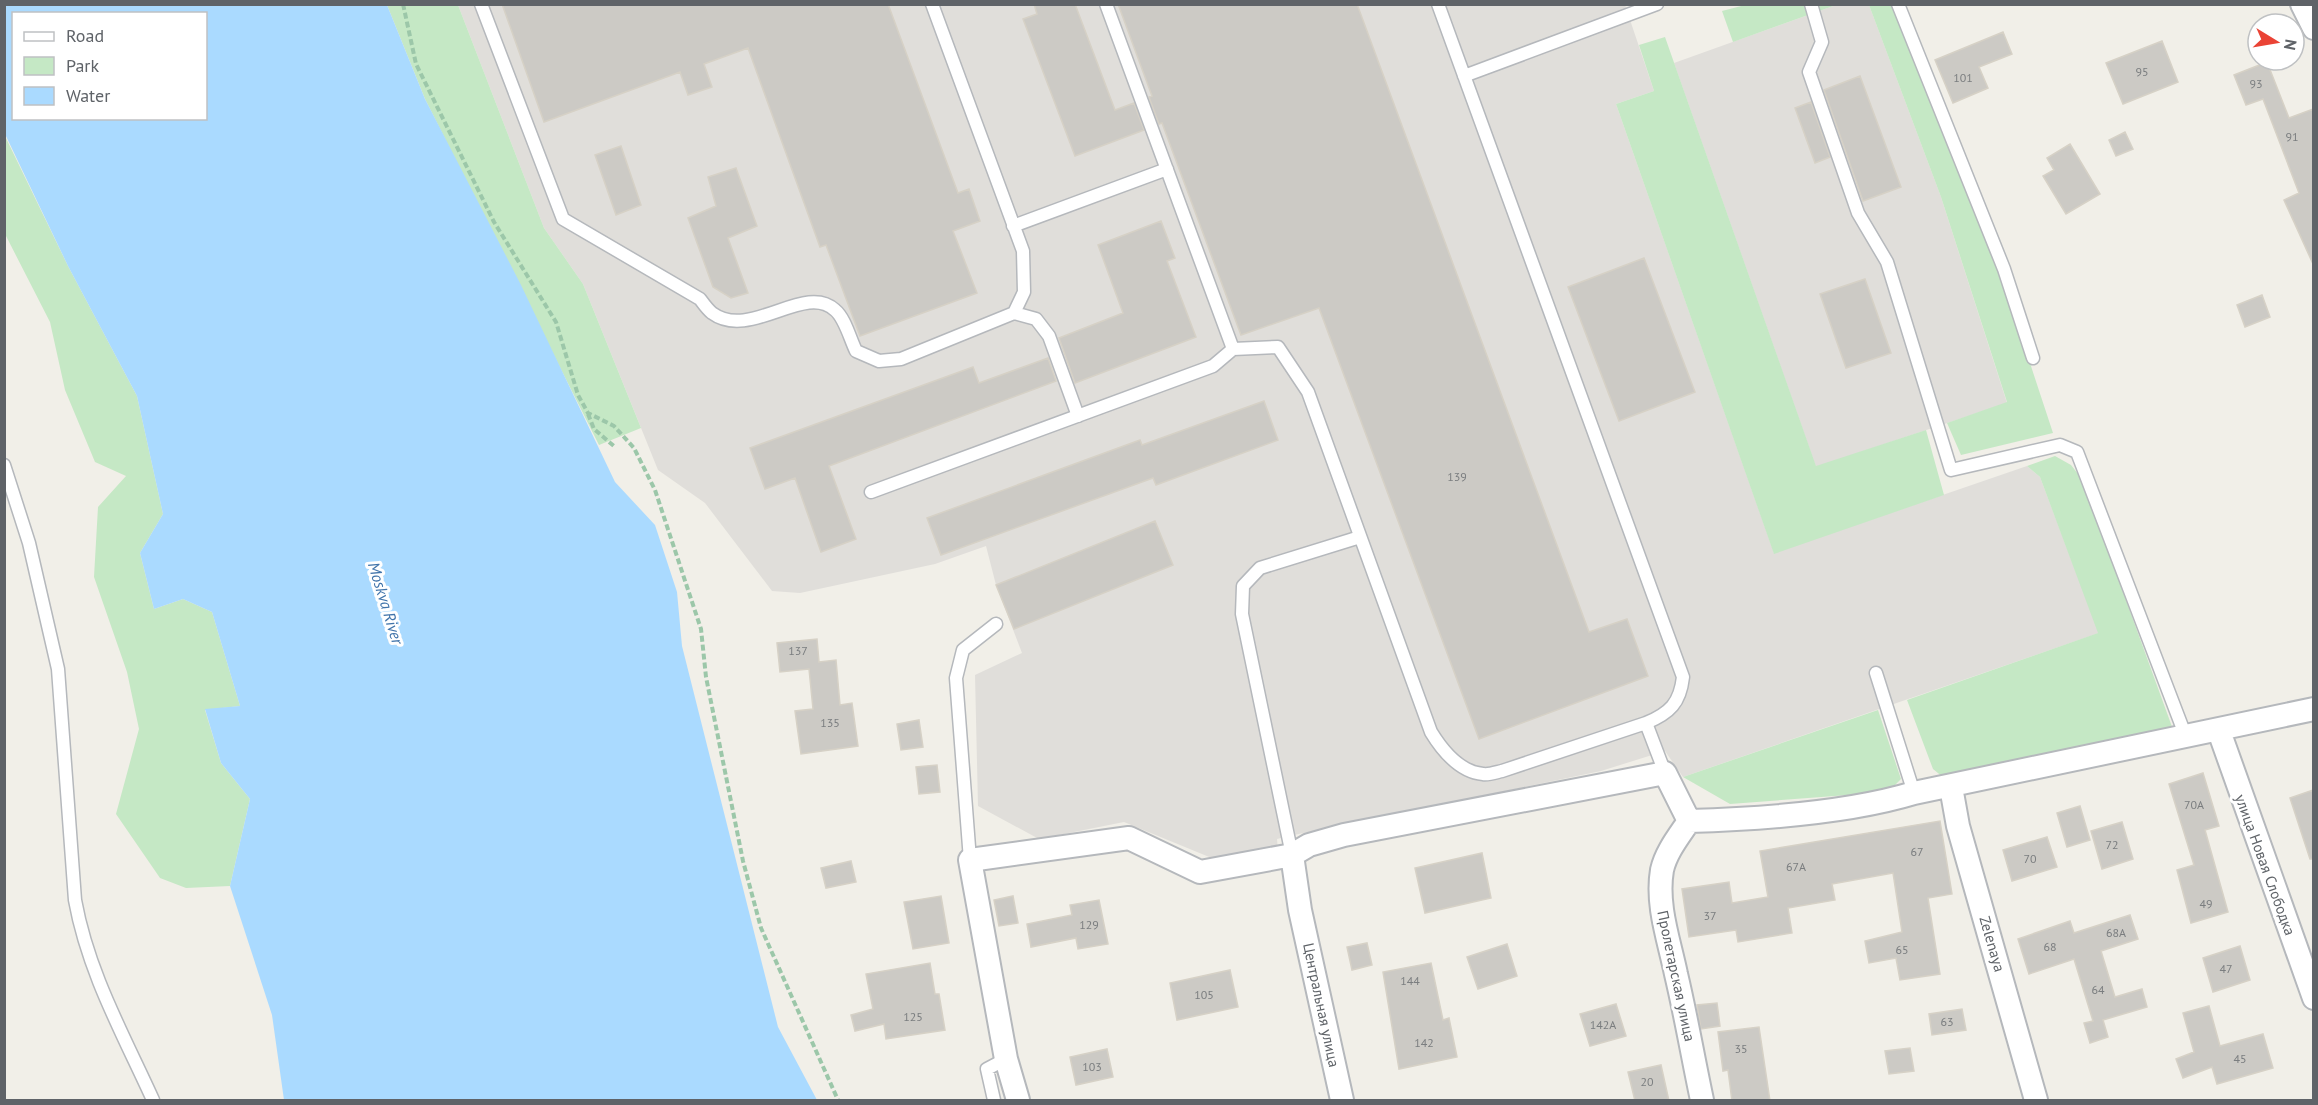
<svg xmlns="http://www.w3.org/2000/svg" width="2318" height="1105" viewBox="0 0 2318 1105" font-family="'PT Sans',sans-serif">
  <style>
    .industrial { fill: #e0deda }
    .green { fill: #c5e8c5 }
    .water { fill: #aadaff; fill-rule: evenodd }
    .building { fill: #cccac5; stroke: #d6d1c6; stroke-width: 1.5 }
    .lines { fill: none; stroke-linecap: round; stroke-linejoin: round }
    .lane-casing { stroke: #b5b8bc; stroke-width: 15 }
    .street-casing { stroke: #b5b8bc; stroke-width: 26 }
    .path { stroke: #9cc7a9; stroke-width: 4; stroke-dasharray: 6 3; stroke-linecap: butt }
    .lane { stroke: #fff; stroke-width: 12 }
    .street { stroke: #fff; stroke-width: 22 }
    .labels { text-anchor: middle; stroke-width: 6; stroke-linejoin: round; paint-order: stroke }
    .number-label { font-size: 12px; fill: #7a7d7f }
    .street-label { font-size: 15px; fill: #5f6368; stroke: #fff }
    .water-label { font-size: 16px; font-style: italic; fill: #4174aa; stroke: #fff }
  </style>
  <rect width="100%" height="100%" fill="#f1efe8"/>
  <!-- industrial -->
  <path class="industrial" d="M458,5H1625L1654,91L1616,104L1774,553L2027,466L2040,477L2099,633L1683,777L1665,751L1601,771L1289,836L1277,839L1278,851L1219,861L1124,822L1039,839L978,806L975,675L1022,653L996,585L986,546L935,564L800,593L772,591L705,503L658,470L583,284L544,228Z
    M1836,5H1869L1941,197L2007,403L1816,467L1674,63Z"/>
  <!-- green -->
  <path class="green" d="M1749,4L1836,5L1733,42L1722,11Z
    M387,5H458L544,228L583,284L641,428L599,445L425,99Z
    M1869,5H1894L1999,269L2053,433L1961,455L1947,423L2007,402L1941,197Z
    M1665,37L1816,466L1926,430L1944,495L1774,554L1616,104L1654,91L1639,45Z
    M4,134L68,266L137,396L163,514L140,553L154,609L183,599L212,612L240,706L205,710L221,763L250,799L230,886L186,888L160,878L116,814L139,729L127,672L94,577L98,507L126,476L95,462L65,390L50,322L5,234Z
    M2055,456L2071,465L2082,479L2175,735L1944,778L1933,769L1907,700L2098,633L2040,477L2027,466Z
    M1878,710L1901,779L1888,792L1730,804L1683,777Z"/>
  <!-- water -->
  <path class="water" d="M5,4L387,5L425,99L521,285L615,482L655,525L677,592L682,646L778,1027L817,1100H284L272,1015L230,886L250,799L221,763L205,709L240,706L212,612L183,599L154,609L140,553L163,514L137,396L68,266L5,134ZM14,14H206V118H14Z"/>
  <!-- building -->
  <path class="building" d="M502,4H888L958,193L969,189L980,221L953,231L977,293L860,336L826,245L820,247L748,48L704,64L712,87L688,95L680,72L544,122Z
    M1034,4H1075L1115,110L1134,103L1144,130L1075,156L1023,19L1037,14Z
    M1118,4H1357L1589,632L1627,619L1648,676L1479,739L1319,308L1241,335L1162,123L1159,124L1149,97L1152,96Z
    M2003,32L2012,54L1979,67L1988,88L1953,103L1935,60Z
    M2162,41L2178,82L2123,104L2106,63Z
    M2267,62L2289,118L2313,109V264L2284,200L2299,193L2263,99L2246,105L2234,75Z
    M1860,76L1901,187L1863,201L1824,90Z
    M1811,102L1830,157L1815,163L1795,108Z
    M2125,132L2133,149L2116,156L2109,140Z
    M2070,144L2100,194L2066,214L2043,176L2054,170L2047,158Z
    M621,146L641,205L616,215L595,155Z
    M736,168L757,226L728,238L748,293L731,298L713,287L688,218L716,206L708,177Z
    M1161,221L1175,258L1167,261L1196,337L1075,383L1059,338L1123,313L1098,245Z
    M1644,258L1695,392L1619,421L1568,287Z
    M1865,279L1891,353L1846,368L1820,294Z
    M2262,295L2270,317L2245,327L2237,305Z
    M1048,358L1056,381L829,466L856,539L821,552L795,478L765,489L750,448L973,367L979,383Z
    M1264,401L1278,440L1156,485L1153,478L941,555L927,518L1140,440L1142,445Z
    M1155,521L1173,565L1014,629L996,585Z
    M817,639L819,662L836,660L840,705L852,703L858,746L801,754L795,711L813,709L809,669L780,672L777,643Z
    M919,720L923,747L901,750L897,724Z
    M937,765L940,792L919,794L916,767Z
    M2203,773L2219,826L2205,830L2228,912L2191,923L2177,870L2194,865L2169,784Z
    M2313,790V859H2310L2290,798Z
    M2080,806L2090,840L2067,847L2057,813Z
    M1940,821L1952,894L1928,898L1940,974L1900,980L1896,958L1869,963L1865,941L1902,932L1893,873L1832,884L1835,900L1788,908L1792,933L1738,942L1736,930L1689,937L1682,889L1729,882L1732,903L1768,897L1760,851Z
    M2122,822L2133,859L2102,869L2091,831Z
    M2047,837L2057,867L2012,881L2003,850Z
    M1482,853L1491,898L1425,913L1415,868Z
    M851,861L856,882L826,888L821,868Z
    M941,896L949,943L913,949L904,902Z
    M1013,896L1018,923L999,926L994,900Z
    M1099,900L1108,944L1078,949L1076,938L1031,947L1027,924L1072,915L1070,905Z
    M2130,915L2138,939L2101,951L2115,997L2142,989L2147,1007L2103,1020L2108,1037L2090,1043L2084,1023L2093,1021L2074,959L2029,974L2018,939L2070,921L2074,933Z
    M1367,943L1372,965L1352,970L1347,947Z
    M1507,944L1517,976L1478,989L1467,957Z
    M2240,946L2250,980L2213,992L2203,958Z
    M930,963L935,994H939L945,1030L886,1039L884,1024L855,1031L851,1015L873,1009L866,974Z
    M1431,963L1443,1020L1449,1018L1457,1057L1399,1069L1383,972Z
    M1230,970L1238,1007L1177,1020L1170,983Z
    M1717,1003L1720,1026L1701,1029L1697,1005Z
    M1616,1004L1626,1036L1590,1046L1580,1014Z
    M2209,1006L2220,1046L2263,1034L2273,1068L2217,1084L2212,1067L2183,1078L2176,1059L2194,1052L2183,1013Z
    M1962,1009L1966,1030L1932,1035L1929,1014Z
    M1759,1027L1770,1101H1732L1728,1070L1723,1071L1718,1032Z
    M1910,1048L1914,1071L1889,1074L1885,1051Z
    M1107,1049L1113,1077L1076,1085L1070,1057Z
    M1661,1065L1669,1101H1635L1628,1072Z"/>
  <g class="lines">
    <!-- lane casing -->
    <g class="lane-casing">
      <path id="lane" d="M481,4L563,219L700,299C703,303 707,309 712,313C750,341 805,282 835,310C845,318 850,339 856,351L879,361L901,359L1014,313L1024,292L1023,251L932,4
        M1106,4L1233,349L1278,347L1308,392L1431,732C1442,750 1459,772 1483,774C1489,775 1497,772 1502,771L1646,723
        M1438,4L1683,677C1680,703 1670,713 1646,723L1665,773
        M1811,4L1822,42L1809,72L1858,213L1887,262L1951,470L2060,445L2077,452L2186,737
        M1898,4L2004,269L2033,358
        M1464,76L1657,4
        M1013,226L1167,169
        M1014,313L1036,319L1049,336L1078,416
        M4,465L29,543L58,669L75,900C88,972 123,1034 153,1100
        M871,492L1213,366L1233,349
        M1876,673L1914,793
        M1292,855L1242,614L1243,586L1260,568L1360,537
        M970,860L956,678L963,650L996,624
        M994,1100L987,1069L1006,1059"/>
    </g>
    <!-- street casing -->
    <g class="street-casing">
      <path id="street" d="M2302,4L2314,28
        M2219,731L2314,998
        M1951,787L1958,826L2036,1100
        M1689,821C1758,819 1848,813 1914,793L2314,709
        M1689,821C1679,836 1666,852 1662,870C1656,905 1669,940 1676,974C1686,1016 1693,1058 1702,1100
        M1018,1100L1006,1059L970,860L1129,838L1200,872L1292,855
        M1342,1100L1300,910L1292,855L1309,845L1344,835L1665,773L1689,821"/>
    </g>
    <!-- path -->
    <path class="path" d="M403,4L416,64L494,222L556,322L578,395L588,413L614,426L634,448L655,490L701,629L706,677L743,861L761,928L838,1100
      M588,414L594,429L615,447"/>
    <!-- lane -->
    <use href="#lane" class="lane"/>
    <!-- street -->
    <use href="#street" class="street"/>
  </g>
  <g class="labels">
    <!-- number labels -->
    <g class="number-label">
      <text x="2142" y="76">95</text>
      <text x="1963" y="82">101</text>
      <text x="2256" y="88">93</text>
      <text x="2292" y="141">91</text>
      <text x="1457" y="481">139</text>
      <text x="798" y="655">137</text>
      <text x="830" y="727">135</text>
      <text x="2194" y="809">70А</text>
      <text x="2112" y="849">72</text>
      <text x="1917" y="856">67</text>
      <text x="2030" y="863">70</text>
      <text x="1796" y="871">67А</text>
      <text x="2206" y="908">49</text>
      <text x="1710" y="920">37</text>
      <text x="1089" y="929">129</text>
      <text x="2116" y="937">68А</text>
      <text x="2050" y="951">68</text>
      <text x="1902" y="954">65</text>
      <text x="2226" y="973">47</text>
      <text x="1410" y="985">144</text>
      <text x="2098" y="994">64</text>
      <text x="1204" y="999">105</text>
      <text x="913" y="1021">125</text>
      <text x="1947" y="1026">63</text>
      <text x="1603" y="1029">142А</text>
      <text x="1424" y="1047">142</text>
      <text x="1741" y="1053">35</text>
      <text x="2240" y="1063">45</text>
      <text x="1092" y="1071">103</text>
      <text x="1647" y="1086">20</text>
    </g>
    <!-- street labels -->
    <g class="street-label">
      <text transform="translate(2265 865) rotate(70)" y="5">улица Новая Слободка</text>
      <text transform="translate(1992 944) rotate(74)" y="5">Zelenaya</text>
      <text transform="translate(1676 976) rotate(78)" y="5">Пролетарская улица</text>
      <text transform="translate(1321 1005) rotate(78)" y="5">Центральная улица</text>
    </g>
    <!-- water labels -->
    <g class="water-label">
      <text transform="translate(386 603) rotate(73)" y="6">Moskva River</text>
    </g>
  </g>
  <!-- border -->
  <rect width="2318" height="1105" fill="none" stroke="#5f6368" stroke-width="12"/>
  <!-- legend -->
  <rect x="12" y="12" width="195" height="108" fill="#ffffff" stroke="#bfc1c3" stroke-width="1.5"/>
  <rect x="24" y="32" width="30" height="9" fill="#ffffff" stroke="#bfc1c3" stroke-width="1.5"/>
  <text x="66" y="42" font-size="18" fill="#5f6368">Road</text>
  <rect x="24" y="57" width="30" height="18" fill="#c5e8c5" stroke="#bfc1c3" stroke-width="1.5"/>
  <text x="66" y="72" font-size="18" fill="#5f6368">Park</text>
  <rect x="24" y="87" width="30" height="18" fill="#aadaff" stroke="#bfc1c3" stroke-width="1.5"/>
  <text x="66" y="102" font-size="18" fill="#5f6368">Water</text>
  <!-- north arrow -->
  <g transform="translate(2276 42) rotate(101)"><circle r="28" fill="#ffffff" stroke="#bfc1c3" stroke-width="1.5"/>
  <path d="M0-4.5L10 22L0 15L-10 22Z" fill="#ea4335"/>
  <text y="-9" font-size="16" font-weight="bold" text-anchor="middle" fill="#5f6368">N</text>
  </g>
</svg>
